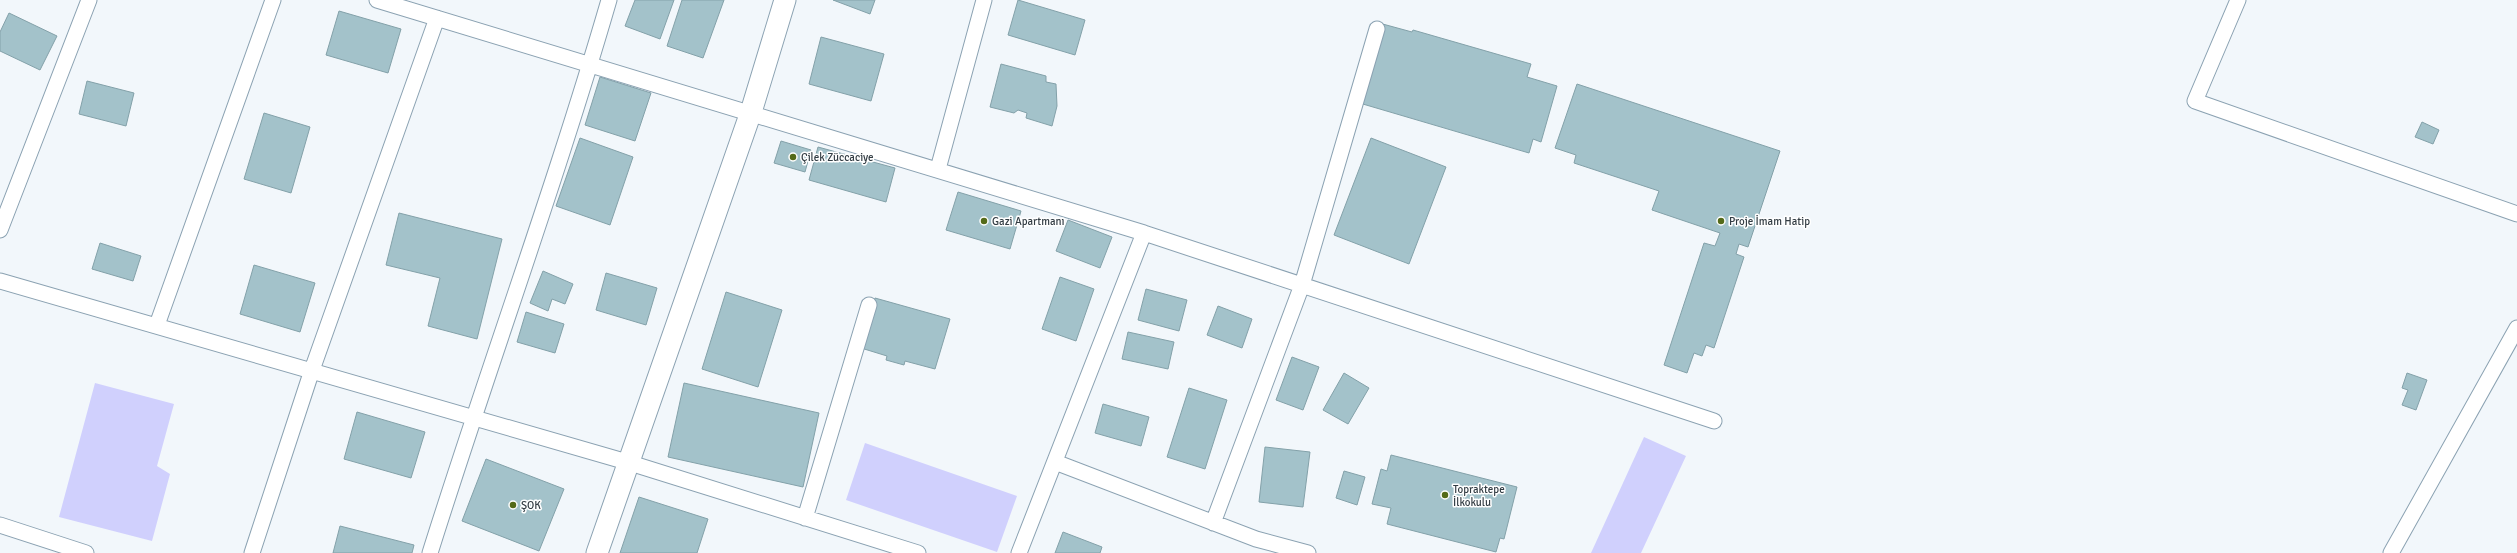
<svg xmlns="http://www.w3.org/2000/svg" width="2517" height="553" viewBox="0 0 2517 553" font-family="Signika,sans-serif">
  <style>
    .green { fill: #d0d0fd }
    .building { fill: #a3c2ca; stroke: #83a1a9 }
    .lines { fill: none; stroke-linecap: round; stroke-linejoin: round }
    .street-casing { stroke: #8ba2b2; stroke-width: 17 }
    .secondary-casing { stroke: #8ba2b2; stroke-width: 23 }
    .street { stroke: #fff; stroke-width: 15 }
    .secondary { stroke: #fff; stroke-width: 21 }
    .poi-dot { fill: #546a19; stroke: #fff; stroke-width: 1.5 }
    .labels { text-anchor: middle; stroke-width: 3; stroke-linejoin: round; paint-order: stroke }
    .poi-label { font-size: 11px; fill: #323c43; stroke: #fff; text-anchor: start }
  </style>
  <rect width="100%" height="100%" fill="#f2f7fb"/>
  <!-- green -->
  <path class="green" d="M95,383L174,404L157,466L170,474L152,541L59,517Z
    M1644,437L1686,456L1641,553H1591Z
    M865,443L1017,496L997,552L846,500Z"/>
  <!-- building -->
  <path class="building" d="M635,0H674L660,39L625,26Z
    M682,0H724L703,58L667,46Z
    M833,0H875L870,14Z
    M1018,0L1085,20L1075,55L1008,35Z
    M339,11L401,29L388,73L326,55Z
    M9,13L57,36L40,70L0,51V32Z
    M1379,23L1412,32L1413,30L1531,64L1527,77L1557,86L1541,142L1533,139L1529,153L1356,102Z
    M821,37L884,54L871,101L809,84Z
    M1001,64L1046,76V82L1056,84L1057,106L1052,126L1026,118L1027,113L1018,110L1014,113L990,107Z
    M600,77L651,93L635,141L585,125Z
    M87,81L134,93L126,126L79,114Z
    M1577,84L1780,151L1748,247L1739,244L1736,254L1744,257L1714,348L1706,345L1702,356L1694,353L1687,373L1664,365L1704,243L1715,246L1720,233L1652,210L1659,191L1574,163L1576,155L1555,148Z
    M264,113L310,127L291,193L244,179Z
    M2422,122L2439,130L2433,144L2415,137Z
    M580,138L633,157L610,225L556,206Z
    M1371,138L1446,167L1409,264L1334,235Z
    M781,141L811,150L805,172L774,163Z
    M818,147L895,168L886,202L809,180Z
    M958,192L1021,211L1010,249L946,230Z
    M399,213L502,239L477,339L428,326L440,278L386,265Z
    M1068,220L1112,237L1100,268L1056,251Z
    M100,243L141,256L133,281L92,269Z
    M254,265L315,283L300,332L240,314Z
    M543,271L573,284L565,304L552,299L548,311L530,303Z
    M606,273L657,288L646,325L596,310Z
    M1060,277L1094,289L1076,341L1042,329Z
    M1146,289L1187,300L1179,331L1138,320Z
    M726,292L782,310L758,387L702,369Z
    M875,298L950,319L935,369L905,361L904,365L886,360L887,356L861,348Z
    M1218,306L1252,319L1242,348L1207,335Z
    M526,312L564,324L555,353L517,342Z
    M1128,332L1174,342L1168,369L1122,359Z
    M1292,357L1319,367L1303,410L1276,400Z
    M1344,373L1369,388L1348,424L1323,410Z
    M2407,373L2427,380L2416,410L2402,405L2408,390L2402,388Z
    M684,383L819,413L803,487L668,457Z
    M1189,388L1227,400L1205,469L1167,457Z
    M1103,404L1149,417L1141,446L1095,433Z
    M357,412L425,432L411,478L344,459Z
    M1265,447L1310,452L1303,507L1259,502Z
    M1391,455L1517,487L1504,539L1500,538L1496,552L1387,524L1391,508L1372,504L1381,469L1387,471Z
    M486,459L564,489L539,551L462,521Z
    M1344,471L1365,477L1357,505L1336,498Z
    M639,497L708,519L697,553H620Z
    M340,526L414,545L412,553H333Z
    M1063,532L1102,547L1100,553H1055Z"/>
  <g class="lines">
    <!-- street casing -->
    <g class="street-casing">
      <path id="street" d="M377,0L1144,233L1714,421
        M2238,0L2195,101L2517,214
        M938,169L984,0
        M0,230L89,0
        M0,281L627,462L918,553
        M157,325L273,0
        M1055,462L1256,539L1308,553
        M805,518L869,305
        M1213,523L1302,285L1377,29
        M0,525L86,553
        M252,553L312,370L437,18
        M430,553C488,368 555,186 609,0
        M1019,553L1144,233
        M2391,553L2517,328"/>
    </g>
    <!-- secondary casing -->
    <g class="secondary-casing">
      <path id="secondary" d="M597,553L751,112L785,0"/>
    </g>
    <!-- street -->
    <use href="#street" class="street"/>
    <!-- secondary -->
    <use href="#secondary" class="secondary"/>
  </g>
  <!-- markers -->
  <g class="poi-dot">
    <circle cx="793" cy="157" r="4"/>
    <circle cx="984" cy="221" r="4"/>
    <circle cx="1721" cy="221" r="4"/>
    <circle cx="1445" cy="495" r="4"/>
    <circle cx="513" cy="505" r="4"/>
  </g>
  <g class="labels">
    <!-- poi labels -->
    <g class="poi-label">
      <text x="801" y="161">Çilek Züccaciye</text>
      <text x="992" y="225">Gazi Apartmanı</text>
      <text x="1729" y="225">Proje İmam Hatip</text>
      <text x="1453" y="493">Topraktepe<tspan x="1453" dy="13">İlkokulu</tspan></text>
      <text x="521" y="509">ŞOK</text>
    </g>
  </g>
</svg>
